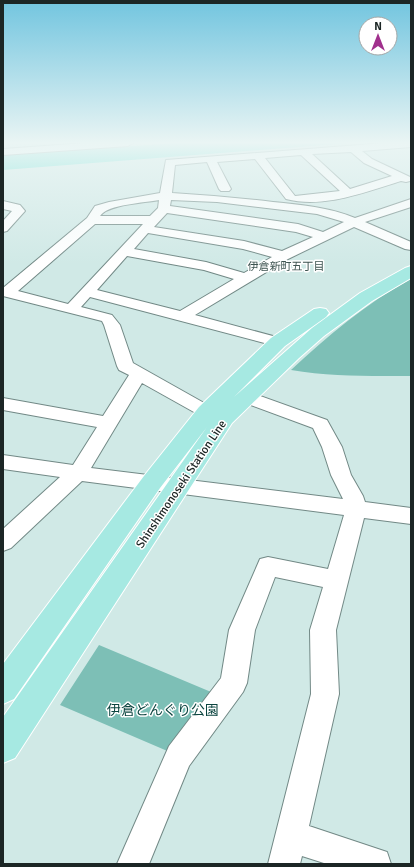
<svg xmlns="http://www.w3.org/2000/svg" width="414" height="867" viewBox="0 0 414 867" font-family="Signika,'Noto Sans JP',sans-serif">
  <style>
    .green { fill: #7dbfb6 }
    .water { fill: #62dfd2 }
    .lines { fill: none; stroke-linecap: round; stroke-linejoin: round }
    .minor-casing { stroke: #728986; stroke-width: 2 }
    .major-casing { stroke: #fff; stroke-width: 2 }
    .minor { fill: #fff; fill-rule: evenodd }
    .major { fill: #a6e9e2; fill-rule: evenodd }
    .labels { text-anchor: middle; stroke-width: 3; stroke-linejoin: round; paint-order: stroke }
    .far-neighbourhood-label { font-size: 11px; fill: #3e5451; stroke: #fff }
    .street-label { font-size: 12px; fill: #1c2625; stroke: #fff }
    .near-park-label { font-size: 14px; fill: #0c4540; stroke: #fff }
  </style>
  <rect width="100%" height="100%" fill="#d0e9e6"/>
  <!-- green -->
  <path class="green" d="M411,279V376C371,376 331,377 291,370C328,336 366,303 411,279Z
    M99,645L223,697L179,756L60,705Z"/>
  <!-- water -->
  <path class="water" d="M176,143H349L3,170V155Z"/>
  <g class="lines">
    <!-- minor casing -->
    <g class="minor-casing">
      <path id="minor" d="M86,143H133L128,146L3,155V149Z
        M384,143H411V147L362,151L372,159L410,177V181L406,182L401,181C365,192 323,209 286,199L255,159L217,162L231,189L229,191H221L219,189L207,162L175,165L172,193C206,195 239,198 273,202C301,205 329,207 355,218L411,199V207L365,222L411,242V250L405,249L354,227L288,259L195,315L284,339L286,342L284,345L278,347L272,345L90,297L81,307L112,315L120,325L133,363L213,408L216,412L213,416L207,418L201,416L142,383L91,468L343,499L331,475L322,447L313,428L240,401L237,397L240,393L246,391L327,420L342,447L351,475L363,496L365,502L411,508V524L364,518L336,630L339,694L309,826L387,852L391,864H327L302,856L300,864H268L311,694L310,630L323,587L275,577L255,630L247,683L243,692L189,766L149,864H117L169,746L221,678L229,630L260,559L268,557L328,569L344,515L82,481L11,548L3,551V529L60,477L3,469V455L73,465L97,427L3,410V398L103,416L129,375L119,370L117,366L104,325L102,321L3,296V288L87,218L95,206L109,202L160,193L166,160ZM351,152L364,163L392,176L350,189L312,154ZM301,155L340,191L295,196L265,158ZM159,200L158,208L150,216H100C108,204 145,203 159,200ZM171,200L217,202L317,214L344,222L323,232L298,224L170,206ZM167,213L296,232L313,237L282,251L244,241L154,227ZM95,224H143L68,304L18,291ZM148,233L243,249L272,257L244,273L206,262L134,249ZM127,256L204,270L234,279L180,311L97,290Z
        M3,201L20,205L25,211L7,231L3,232V221L12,211L3,209Z"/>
    </g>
    <!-- major casing -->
    <g class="major-casing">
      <path id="major" d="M411,266V278L372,301L324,336L299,358L232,423L15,758L3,763V717L207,427L160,488L14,699L3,704V664L144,476L199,407L271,338L314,309L320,308L326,309L329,313L326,317L285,346L234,397L312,328L360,293L405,268Z"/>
    </g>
    <!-- minor -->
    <use href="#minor" class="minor"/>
    <!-- major -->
    <use href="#major" class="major"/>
  </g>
  <!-- sky -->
  <linearGradient id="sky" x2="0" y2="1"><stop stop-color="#72c5df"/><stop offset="0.54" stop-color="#eaf5f4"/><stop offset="1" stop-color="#eaf5f4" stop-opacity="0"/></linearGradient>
  <rect width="414" height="264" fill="url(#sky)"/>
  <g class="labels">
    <!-- far-neighbourhood labels -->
    <g class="far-neighbourhood-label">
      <text x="286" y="270">伊倉新町五丁目</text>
    </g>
    <!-- street labels -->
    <g class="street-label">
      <text transform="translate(181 484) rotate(-56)" y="4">Shinshimonoseki Station Line</text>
    </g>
    <!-- near-park labels -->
    <g class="near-park-label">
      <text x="163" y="715">伊倉どんぐり公園</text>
    </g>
  </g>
  <!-- border -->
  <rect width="414" height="867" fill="none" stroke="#1c2625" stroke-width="8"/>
  <!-- north arrow -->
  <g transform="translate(378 36)"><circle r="19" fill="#ffffff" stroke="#a4a8a8"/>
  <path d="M0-3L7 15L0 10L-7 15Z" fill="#a1308d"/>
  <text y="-6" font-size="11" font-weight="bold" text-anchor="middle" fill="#1c2625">N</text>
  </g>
</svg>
